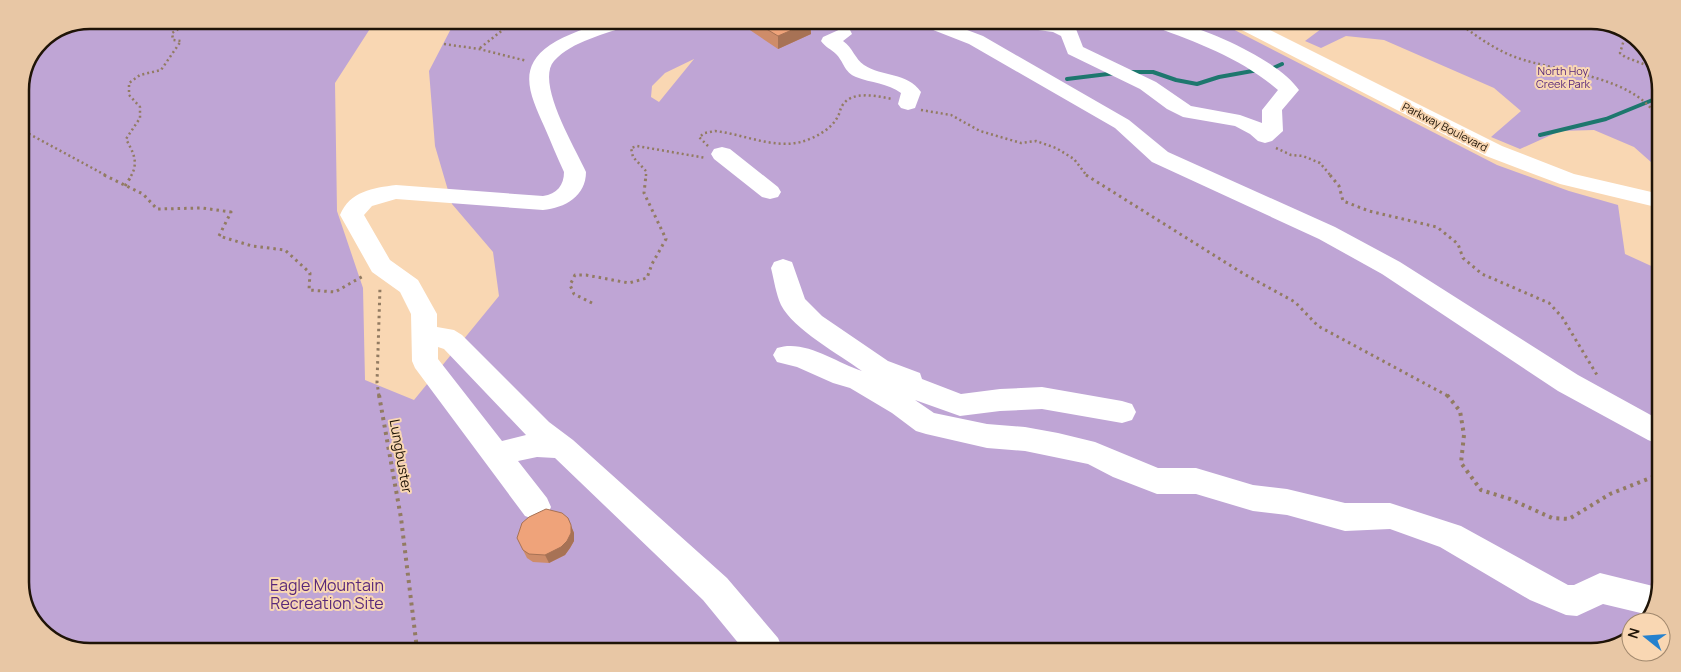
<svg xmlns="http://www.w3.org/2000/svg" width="1681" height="672" viewBox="0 0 1681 672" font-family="Manrope,sans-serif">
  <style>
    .green { fill: #bfa5d5; fill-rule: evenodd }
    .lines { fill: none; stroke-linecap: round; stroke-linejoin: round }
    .stream { stroke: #1d776e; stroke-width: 4 }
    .path-far2 { stroke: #927b62; stroke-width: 2.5; stroke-dasharray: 2 3; stroke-linecap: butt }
    .path-far1 { stroke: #927b62; stroke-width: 3; stroke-dasharray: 2.5 4; stroke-linecap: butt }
    .path { stroke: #927b62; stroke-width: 4; stroke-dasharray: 3 4.5; stroke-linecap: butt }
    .minor { fill: #fff; fill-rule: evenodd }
    .wall { fill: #ce8c69 }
    .shaded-wall { fill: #a77255 }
    .building { fill: #efa37a; stroke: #a77255 }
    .labels { text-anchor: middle; stroke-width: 4; stroke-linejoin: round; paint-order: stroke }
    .far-park-label { font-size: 11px; fill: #59297a; stroke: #f9d7b3 }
    .far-street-label { font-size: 11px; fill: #1f1407; stroke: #f9d7b3 }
    .street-label { font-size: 14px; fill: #1f1407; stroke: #f9d7b3 }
    .near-park-label { font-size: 16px; fill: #59297a; stroke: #f9d7b3 }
    .rim { fill: none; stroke: #1f1407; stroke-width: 2.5 }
  </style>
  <rect width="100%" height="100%" fill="#f9d7b3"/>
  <!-- green -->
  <path class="green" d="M90,20L375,21L335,83L337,211L363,288L365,380L414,400L499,296L493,252L452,204L435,146L429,71L455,21L1221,23L1497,165L1569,191L1618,205L1625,254L1660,270L1657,605L1644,622H1631L1630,640L1591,652L67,648L34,624L20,587V86L41,40ZM694,59L659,102L651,97L652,86L665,73Z
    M1329,23L1614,24L1647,48L1661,85L1660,170L1634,147L1594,130L1560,131L1520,149L1491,137L1521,111L1494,88L1384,40L1346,36L1321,48L1305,41Z"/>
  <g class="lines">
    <!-- stream -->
    <path class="stream" d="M1271,69L1282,64
      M1127,72H1153L1176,80L1197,84L1219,77L1258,70
      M1067,79L1116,73
      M1540,135L1606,119L1655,99L1661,93"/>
    <!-- path-far2 -->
    <path class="path-far2" d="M262,20L296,21
      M1459,23C1476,36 1494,49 1515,57C1558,73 1640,75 1661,124
      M1626,33L1620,53L1625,57L1654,68
      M444,44L479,49L527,61
      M480,48L514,21
      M921,110L951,115L980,131L1021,143L1036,141L1056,148L1074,159L1087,176
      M20,129L107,176
      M708,146L699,137L705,133L715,131C743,134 773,149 801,142C815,138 832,129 838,116C840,113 840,109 842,106C851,90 877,96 892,99
      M1276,148L1291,155L1303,156L1320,163L1331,176
      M131,176C139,162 133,152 126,139L140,118V107L129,95V83L140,75L161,70L181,41L173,40L172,33L188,23L203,20
      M646,176V171L633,157L631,148L637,146L706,158"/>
    <!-- path-far1 -->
    <path class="path-far1" d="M104,175L143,194L157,209L202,208L231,212L219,236L252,246L285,250L310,273L309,290L335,292L365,275
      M1086,175L1244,274L1295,302L1318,326L1448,396
      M1330,175L1339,186L1343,201L1369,211L1437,227L1458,244L1463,258L1482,274L1549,303L1562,317L1597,375
      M125,186L132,175
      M592,303L574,294L570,285L575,275H586L629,283L647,278L652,264L666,239L644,193L646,175
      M379,396L377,383L380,287"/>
    <!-- path -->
    <path class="path" d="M379,395L401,518L417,649
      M1447,395L1460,411L1464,435L1461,463L1481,490L1510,499L1552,518L1569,519L1610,494L1658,475"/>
    <!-- minor -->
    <path class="minor" d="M606,21H633L630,25C606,34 572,41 554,61C535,83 576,149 586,172C586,196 565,208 543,210L396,199L372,206L364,215L390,260L418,280L437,314V327L454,330L462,335L549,422L573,440L727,578L778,638L783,650H744L703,600L555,458L537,457L518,461L547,498L551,507L547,516L536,520L525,516L415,368L412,361L411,314L400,292L372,272L340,215C350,191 373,188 396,185L543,196C557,194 564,185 564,172C557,157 551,142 544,126C531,96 516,68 550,45C567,34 587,28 606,21ZM438,347L444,349L526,435L502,441L438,359Z
      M920,22H946L983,36L1129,120L1168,152L1335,227L1400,262L1578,375L1658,419V444L1648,440L1558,391L1382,274L1319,239L1152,162L1115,128L969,44L923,26Z
      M1006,22L1063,23L1076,29L1083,47L1156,82L1191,106L1240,115L1262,123V110L1278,90C1242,59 1199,43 1155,27L1152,23C1161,23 1171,21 1179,23C1213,32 1279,61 1299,90L1282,110L1283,131L1272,141L1265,143L1258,141L1250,134L1235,126L1183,117L1167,109L1140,89L1068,54L1061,36L1053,32L1009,26Z
      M1233,23H1256L1502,146L1574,174L1660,194V208L1560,184L1486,156L1236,27Z
      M843,28L850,30L852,34L843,41C853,48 855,59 864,65C882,77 907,72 921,92L915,108L908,110L901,108L898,104L901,93C888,83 871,83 856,77C844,72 844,62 836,54C831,49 825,47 821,41L823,37Z
      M722,147L730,149L778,187L781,192L778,197L770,199L762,197L714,159L711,154L714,149Z
      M783,259L792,262L805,299L822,316L888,361L920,373L922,379L961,394L1000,389L1042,387L1122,401L1132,404L1136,412L1132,420L1122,423L1042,409L1000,411L960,416L915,400L934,413L987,424L1025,427L1058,433L1095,442L1158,468H1196L1253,485L1287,489L1345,503H1390L1461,526L1568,585H1574L1600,573L1657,587V605L1649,615L1603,604L1577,616L1566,615L1530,600L1440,547L1390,529L1345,531L1287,515L1253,511L1196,494H1157L1113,477L1088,464L1025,451L987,448L926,434L916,431L892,413L850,388L833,383L797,367L777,362L773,355L777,348C805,339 835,362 862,371C840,355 793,329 781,305C776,294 774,280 771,268L774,262Z"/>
  </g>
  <!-- wall -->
  <path class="wall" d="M738,22H810L811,34L778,49Z
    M571,526L574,533V541L570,548L565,555L549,563L533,562L527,558L523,550Z"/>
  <!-- shaded-wall -->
  <path class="shaded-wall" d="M810,22L811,34L778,49V36Z
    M568,518L574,533V541L570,548L565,555L549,563L545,555Z"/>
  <!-- building -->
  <path class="building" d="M755,22H810L778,36Z
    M546,509L562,513L568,518L571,525V533L567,541L561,547L545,555L529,554L523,550L517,538L522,523L529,517Z"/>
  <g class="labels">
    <!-- far-park labels -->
    <g class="far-park-label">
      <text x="1563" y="75">North Hoy<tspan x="1563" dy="13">Creek Park</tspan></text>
    </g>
    <!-- far-street labels -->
    <g class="far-street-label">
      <text transform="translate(1445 127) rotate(27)" y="4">Parkway Boulevard</text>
    </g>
    <!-- street labels -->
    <g class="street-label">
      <text transform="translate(401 456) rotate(80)" y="5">Lungbuster</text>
    </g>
    <!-- near-park labels -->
    <g class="near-park-label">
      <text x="327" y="591">Eagle Mountain<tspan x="327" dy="18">Recreation Site</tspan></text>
    </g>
  </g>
  <!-- crop -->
  <path d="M0 0H1681V672H0ZM90 29H1591A61 61 0 0 1 1652 90V582A61 61 0 0 1 1591 643H90A61 61 0 0 1 29 582V90A61 61 0 0 1 90 29Z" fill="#e8c7a5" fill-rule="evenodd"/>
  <path class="rim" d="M90 29H1591A61 61 0 0 1 1652 90V582A61 61 0 0 1 1591 643H90A61 61 0 0 1 29 582V90A61 61 0 0 1 90 29Z"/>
  <!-- north arrow -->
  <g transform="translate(1646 637) rotate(287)"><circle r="24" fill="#f9d7b3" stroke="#a2896e"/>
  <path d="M0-4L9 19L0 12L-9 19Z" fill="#2581ce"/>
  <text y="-8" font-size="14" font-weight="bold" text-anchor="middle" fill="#1f1407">N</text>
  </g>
</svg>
